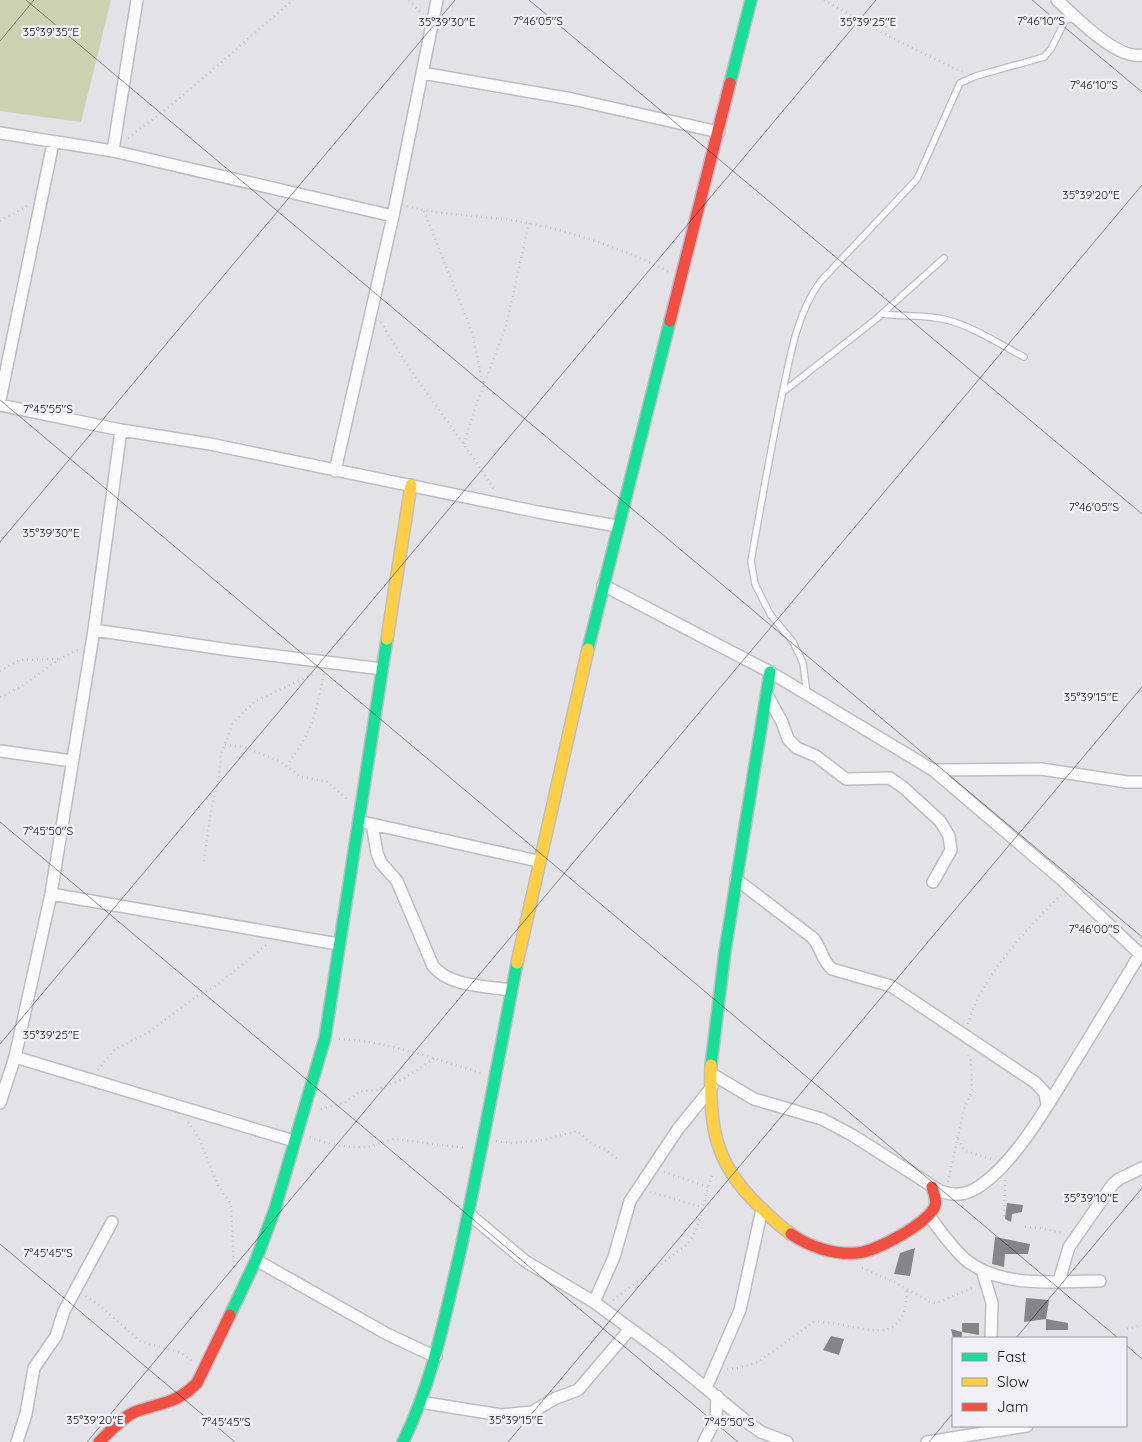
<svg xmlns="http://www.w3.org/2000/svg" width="1142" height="1442" viewBox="0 0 1142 1442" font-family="Quicksand,sans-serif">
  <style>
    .grass { fill: #ccd1b1 }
    .building { fill: #868587 }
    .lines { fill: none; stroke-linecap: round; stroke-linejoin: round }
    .lane-casing { stroke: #bebdc1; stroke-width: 8 }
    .street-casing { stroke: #bebdc1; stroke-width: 14 }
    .fast-casing { stroke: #bebdc1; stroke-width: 14 }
    .slow-casing { stroke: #bebdc1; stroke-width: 14 }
    .jam-casing { stroke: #bebdc1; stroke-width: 14 }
    .path { stroke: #c1c1c2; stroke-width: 2.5; stroke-dasharray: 1 4; stroke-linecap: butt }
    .lane { stroke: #fbfbfb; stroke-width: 5.5 }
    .street { stroke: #fbfbfb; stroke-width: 11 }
    .fast { stroke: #16e098; stroke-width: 11 }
    .slow { stroke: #ffcf43; stroke-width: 11 }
    .jam { stroke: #f24e42; stroke-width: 11 }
    .ticks { fill: none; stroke: #171719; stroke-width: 1; stroke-opacity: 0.45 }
    .ticks-label { font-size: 12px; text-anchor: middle; fill: #171719; stroke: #efeff5; stroke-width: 5; stroke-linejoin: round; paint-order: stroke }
  </style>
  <rect width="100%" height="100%" fill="#e3e2e7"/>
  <!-- grass -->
  <path class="grass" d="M0,0H111L81,122L0,111Z"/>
  <!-- building -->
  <path class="building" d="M1007,1203L1023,1205L1022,1212L1012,1214L1011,1222L1005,1219Z
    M995,1237L1030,1244L1028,1254H1005L1004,1267L992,1264Z
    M915,1248L910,1276L894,1274L900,1253Z
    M1026,1298L1049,1300L1046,1319L1024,1322Z
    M1046,1319L1068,1323V1330H1046Z
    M962,1323H979V1335L962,1332Z
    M951,1329L962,1332V1338H953Z
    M831,1336L844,1339L839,1355L823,1350Z"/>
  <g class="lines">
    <!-- lane casing -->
    <g class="lane-casing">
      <path id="lane" d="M882,314C904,317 926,314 947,320C974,327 999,344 1024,357
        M783,392L875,320L944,258
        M807,694L803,663L793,642L770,614L755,584L751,561C761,504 771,447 783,390C791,353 797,314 820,282L917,179L960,83L976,76L1044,57L1051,49L1065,21L1075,17"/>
    </g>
    <!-- street casing -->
    <g class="street-casing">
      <path id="street" d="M1057,0C1075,16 1116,60 1142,55
        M422,73L572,99L719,132
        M0,133L113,151L393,216
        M113,151L137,0
        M0,400L53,143
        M0,405L121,430L210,444L538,512L617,526
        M335,471L393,216L437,0
        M603,585L770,672L933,770L1061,879L1142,956
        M94,630L230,650L382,669
        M767,695L782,722L788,739L797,748L816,756L846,779L890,778L904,788L940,821L949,836L951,850L933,882
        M0,751L72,761
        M933,770L1041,769L1127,782H1142
        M367,823L538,861
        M372,824L377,853L381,863L397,881L433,966C450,987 486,986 511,990
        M736,879L813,938C821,947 822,961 832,969L891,986L1036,1083L1045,1093L1047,1106
        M51,894L338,944
        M15,1057L294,1141
        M712,1074L754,1099L822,1119L852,1135L940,1191C951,1195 962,1196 973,1190C1011,1170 1048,1105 1070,1069C1094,1031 1117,992 1140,954
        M0,1103L15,1057L51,894L94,630L121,430
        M469,1214L525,1261L594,1302L663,1353L751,1425L761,1432L787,1442
        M929,1216C940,1230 952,1248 966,1260C1002,1289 1057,1281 1100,1281
        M256,1260L387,1334L436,1357
        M982,1270L992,1303L991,1338
        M1059,1281L1069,1247L1113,1184L1119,1179L1142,1168
        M594,1302L614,1257L630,1201L678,1129L712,1087
        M706,1388L740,1310L762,1209
        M420,1402L501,1415L532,1412L556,1398L578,1390L630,1329
        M17,1442L26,1414L34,1368L56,1336L64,1311L112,1222
        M704,1442L716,1418L717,1396
        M927,1442L1027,1426"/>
    </g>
    <!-- fast casing -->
    <g class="fast-casing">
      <path id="fast" d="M730,83L751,0
        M588,649L670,321
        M711,1065L725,951L770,672
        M230,1315L256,1260L275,1209L325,1038L387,639
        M403,1442C432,1383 444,1321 459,1257C480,1160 498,1061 517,963"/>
    </g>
    <!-- slow casing -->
    <g class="slow-casing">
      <path id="slow" d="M387,639L411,485
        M517,963L588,649
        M711,1065C709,1126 714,1163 759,1206C769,1216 780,1226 791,1234"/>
    </g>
    <!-- jam casing -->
    <g class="jam-casing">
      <path id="jam" d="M670,321L730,83
        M791,1234C810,1247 834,1255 857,1253C875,1252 929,1223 935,1206C937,1200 934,1193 932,1187
        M99,1442C109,1433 122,1417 135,1412C161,1402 175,1405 197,1383L230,1315"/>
    </g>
    <!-- path -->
    <path class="path" d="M409,0L422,14
      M824,0L892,38L962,72
      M128,138L173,104L293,0
      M407,206C447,217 488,215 528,223C577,233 624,249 669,272
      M424,211L472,332L483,385
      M0,221L27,206
      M381,322C414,382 459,432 494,490
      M464,444L476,405L506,326L529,223
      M0,542H2
      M0,671L19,660L59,659
      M0,697C29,686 50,661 78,650
      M225,745L244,747L281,762L301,777L326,781L347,799
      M286,766C313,731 315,716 324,673
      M204,861L211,811L219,778L221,754L233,723L254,702L315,673
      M968,1024C981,977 1027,928 1061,895
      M339,1039C387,1041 435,1059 481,1073
      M98,1070L114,1050L149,1032L194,998L216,986L266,945
      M321,1109L344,1103L361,1091L377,1090L403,1079L435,1058
      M188,1122L199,1138L218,1186L231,1204L234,1270
      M310,1137C322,1144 359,1150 372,1146C380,1144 386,1140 395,1139L466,1148
      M958,1139L965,1151L991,1159
      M496,1141L511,1143L542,1140L577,1131L592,1144L606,1150L617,1159
      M664,1172L708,1187
      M948,1182L964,1109L972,1090L971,1061L968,1054
      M650,1192L702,1207
      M1004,1216L1005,1180
      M1025,1227L1039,1228L1063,1233
      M862,1268L894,1282L930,1302L936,1303L975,1287
      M86,1296L98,1304L140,1341L181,1353L192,1361
      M613,1300L688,1244C702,1224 704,1196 713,1173
      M1127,1329L1142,1325
      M727,1369L739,1368L758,1362L814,1322C854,1320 907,1357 907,1289"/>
    <!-- lane -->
    <use href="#lane" class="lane"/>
    <!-- street -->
    <use href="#street" class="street"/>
    <!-- fast -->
    <use href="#fast" class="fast"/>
    <!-- slow -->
    <use href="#slow" class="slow"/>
    <!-- jam -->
    <use href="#jam" class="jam"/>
  </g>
  <!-- ticks -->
  <path class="ticks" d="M26,0L1142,937M529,0L1142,514M1032,0L1142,92M0,41L34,0M0,400L1118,1338M0,542L455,0M0,822L738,1442M0,1044L876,0M0,1244L235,1442M1016,1338L1142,1188M1126,1345L1142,1359M87,1442L1142,185M508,1442L1142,687M929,1442L953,1413"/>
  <g class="ticks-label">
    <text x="538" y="25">7°46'05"S</text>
    <text x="1041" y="25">7°46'10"S</text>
    <text x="447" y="26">35°39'30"E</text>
    <text x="868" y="26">35°39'25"E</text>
    <text x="51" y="36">35°39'35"E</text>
    <text x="1094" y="89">7°46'10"S</text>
    <text x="1091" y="199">35°39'20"E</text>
    <text x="48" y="413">7°45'55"S</text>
    <text x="1094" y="511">7°46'05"S</text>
    <text x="51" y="537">35°39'30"E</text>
    <text x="1091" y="701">35°39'15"E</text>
    <text x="48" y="835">7°45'50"S</text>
    <text x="1094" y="933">7°46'00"S</text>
    <text x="51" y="1039">35°39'25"E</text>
    <text x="1091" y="1202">35°39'10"E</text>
    <text x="48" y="1257">7°45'45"S</text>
    <text x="95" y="1424">35°39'20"E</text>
    <text x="516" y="1424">35°39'15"E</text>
    <text x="226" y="1426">7°45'45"S</text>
    <text x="729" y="1426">7°45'50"S</text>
  </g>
  <!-- legend -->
  <rect x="952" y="1337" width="175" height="90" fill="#efeff5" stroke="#99999d"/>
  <rect x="962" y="1353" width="25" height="8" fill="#16e098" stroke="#99999d"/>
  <text x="997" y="1362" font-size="15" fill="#171719">Fast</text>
  <rect x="962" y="1378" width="25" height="8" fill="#ffcf43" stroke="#99999d"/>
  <text x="997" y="1387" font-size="15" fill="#171719">Slow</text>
  <rect x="962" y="1403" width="25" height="8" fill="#f24e42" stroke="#99999d"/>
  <text x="997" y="1412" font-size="15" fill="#171719">Jam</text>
</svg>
